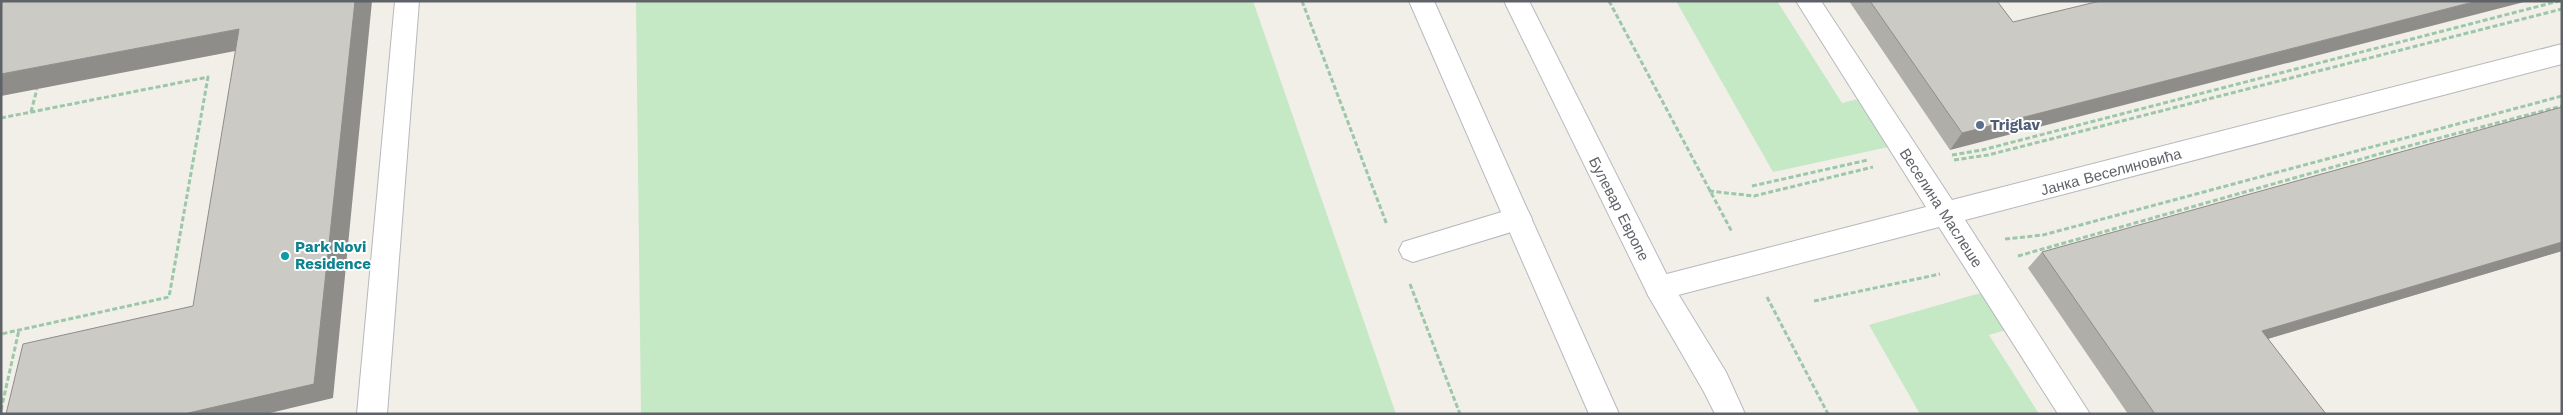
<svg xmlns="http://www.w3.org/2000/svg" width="2563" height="415" viewBox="0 0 2563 415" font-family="'Work Sans',sans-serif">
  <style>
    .green { fill: #c5e8c5 }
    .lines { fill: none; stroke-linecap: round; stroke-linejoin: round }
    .minor-casing { stroke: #b5b8bc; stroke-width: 2 }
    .secondary-casing { stroke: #b6babf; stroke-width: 2 }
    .path { stroke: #9cc7a9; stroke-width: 3; stroke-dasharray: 5 2.5; stroke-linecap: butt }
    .minor { fill: #fff; fill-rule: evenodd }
    .secondary { fill: #fff; fill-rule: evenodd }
    .wall { fill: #afaea9 }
    .shaded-wall { fill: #8f8d8a }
    .building { fill: #cccac5; stroke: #8f8d8a }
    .service-dot { fill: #5c6f8a; stroke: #fff; stroke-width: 2 }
    .culture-dot { fill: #0f9aa8; stroke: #fff; stroke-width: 2 }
    .labels { text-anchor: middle; stroke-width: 4; stroke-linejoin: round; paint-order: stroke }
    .service-label { font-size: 15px; font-weight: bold; fill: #4e5e75; stroke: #fff; text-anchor: start }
    .street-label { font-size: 15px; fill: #5f6368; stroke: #fff }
    .culture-label { font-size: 15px; font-weight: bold; fill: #0d838f; stroke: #fff; text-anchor: start }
  </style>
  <rect width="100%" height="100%" fill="#f1efe8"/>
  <!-- green -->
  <path class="green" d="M636,1H1253L1396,414H641Z
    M1676,1H1777L1842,103L1870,96L1902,144L1773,172Z
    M1991,290L2019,326L1989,335L2039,414H1920L1869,325Z"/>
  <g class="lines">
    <!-- minor casing -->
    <g class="minor-casing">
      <path id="minor" d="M395,1H419L387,414H357Z
        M1796,1H1821L1952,200L2562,44V64L1965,220L2090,414H2058L1939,227L1659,300L1649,297L1645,288L1649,279L1659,276L1926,207Z
        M1518,207L1528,211L1532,219L1528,227L1413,262L1403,258L1399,250L1403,242Z"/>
    </g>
    <!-- secondary casing -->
    <g class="secondary-casing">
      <path id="secondary" d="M1409,1H1434L1619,414H1589Z
        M1504,1H1529L1669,279L1726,372L1745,414H1715L1704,392L1649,297Z"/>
    </g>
    <!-- path -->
    <path class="path" d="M1302,1L1387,225
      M1609,1L1732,232
      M31,112L37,89
      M1,118L208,77L169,297L1,334
      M1952,155L1982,150L2559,1
      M1954,160L1988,155L2562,9
      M1752,186L1868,160
      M1709,191L1754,196L1873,167
      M2005,239L2043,235L2562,96
      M2018,256L2397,149L2562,106
      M1410,284L1460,414
      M1767,297L1828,414
      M1814,301L1940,274
      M1,410L19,330"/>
    <!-- minor -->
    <use href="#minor" class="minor"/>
    <!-- secondary -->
    <use href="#secondary" class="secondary"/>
  </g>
  <!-- wall -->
  <path class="wall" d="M1849,1H1997L2013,22L2100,1L1950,150Z
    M2562,107V251L2268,339L2326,414H2128L2028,268L2042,252Z"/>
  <!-- shaded-wall -->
  <path class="shaded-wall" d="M355,1H372L333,398L266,414H184Z
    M2477,1H2528L1950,150L1962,133Z
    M239,29L256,47L1,96V74Z
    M2562,242V251L2244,346L2262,331Z"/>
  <!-- building -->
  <path class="building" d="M1,1H355L314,384L184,414H6L23,344L193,306L239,29L1,74Z
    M1870,1H1997L2013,22L2100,1H2477L1962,133Z
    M2562,107V242L2262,331L2326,414H2155L2042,252Z"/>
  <!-- markers -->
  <circle class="service-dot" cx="1980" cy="125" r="5"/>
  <circle class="culture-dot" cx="285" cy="256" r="5"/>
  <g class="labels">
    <!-- service labels -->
    <g class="service-label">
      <text x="1990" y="130">Triglav</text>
    </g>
    <!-- street labels -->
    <g class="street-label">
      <text transform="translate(2111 172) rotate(-15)" y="5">Јанка Веселиновића</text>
      <text transform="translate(1941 208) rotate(57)" y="5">Веселина Маслеше</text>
      <text transform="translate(1619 209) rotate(63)" y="5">Булевар Европе</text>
    </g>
    <!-- culture labels -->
    <g class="culture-label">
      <text x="295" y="252">Park Novi<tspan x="295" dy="17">Residence</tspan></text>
    </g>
  </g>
  <!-- border -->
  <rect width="2563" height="415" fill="none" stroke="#5f6368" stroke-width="5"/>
</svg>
